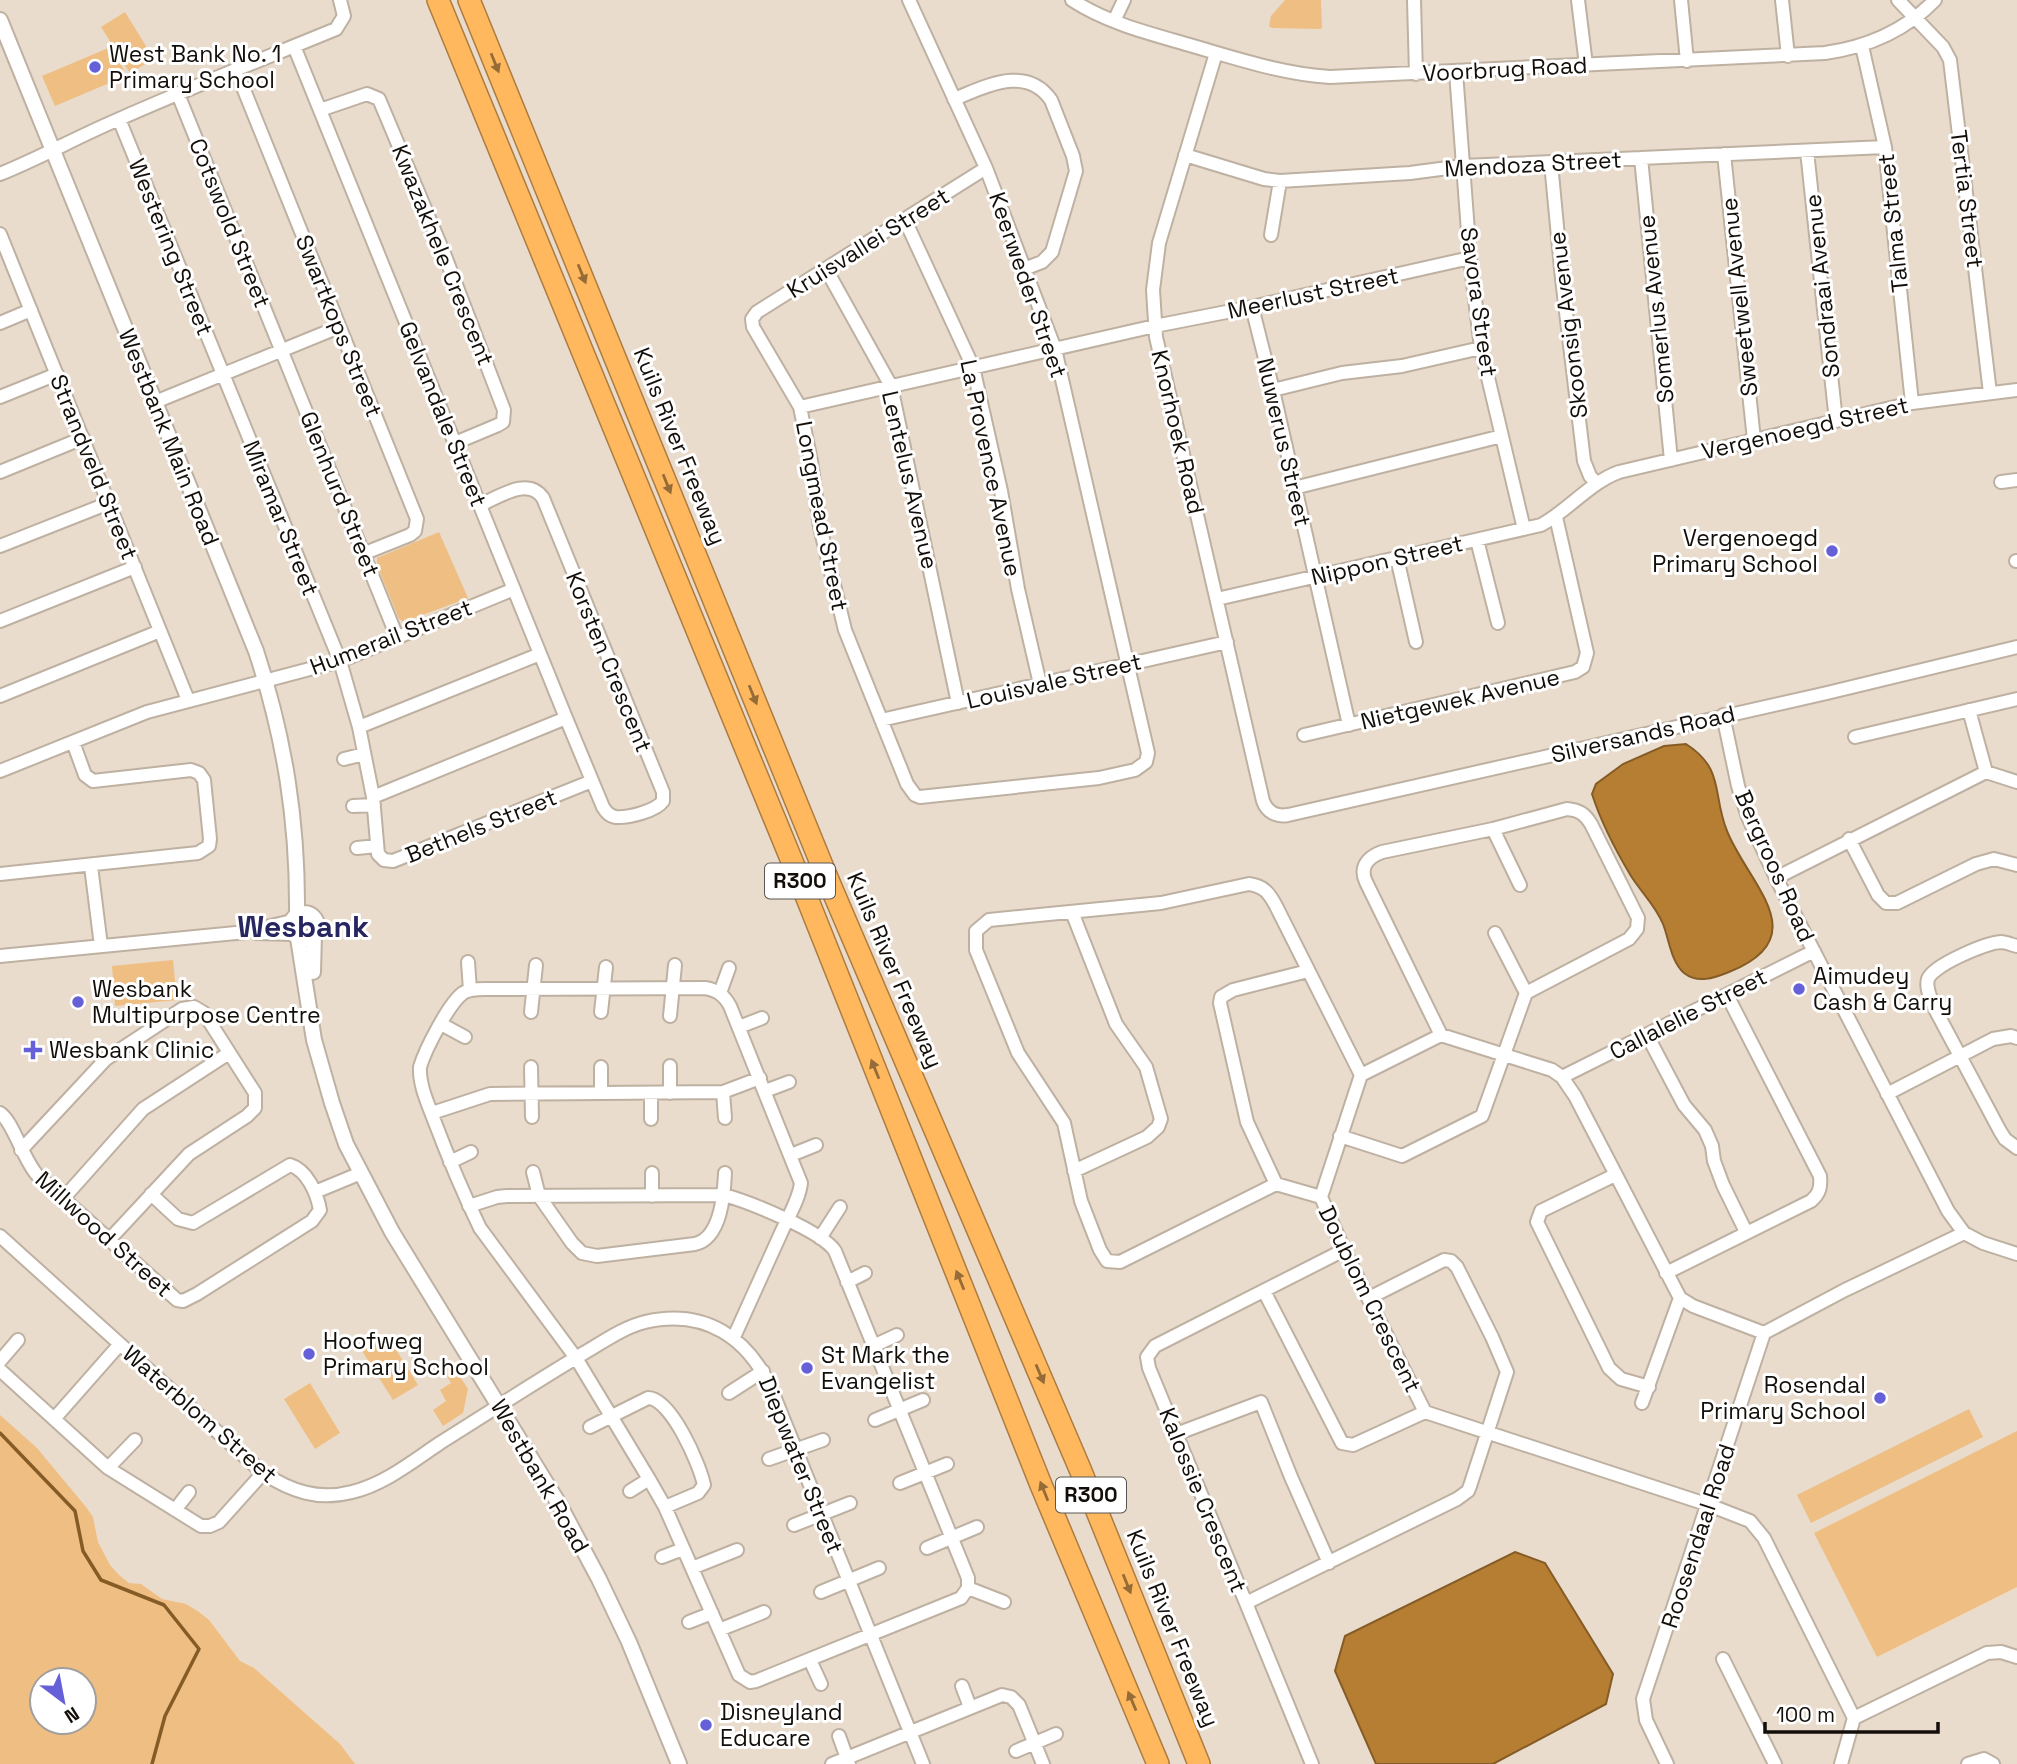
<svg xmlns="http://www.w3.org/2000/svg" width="2017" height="1764" viewBox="0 0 2017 1764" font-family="'Space Grotesk',sans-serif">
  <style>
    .green { fill: #efbe83; fill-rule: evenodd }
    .water { fill: #b67e32; stroke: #855c26; stroke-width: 2 }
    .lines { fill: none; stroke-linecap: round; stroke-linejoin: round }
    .stream { stroke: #855c26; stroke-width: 3.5 }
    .minor-casing { stroke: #beb1a2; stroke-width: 16 }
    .tertiary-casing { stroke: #beb1a2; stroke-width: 18 }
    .motorway-casing { stroke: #ac7c40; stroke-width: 24 }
    .minor { stroke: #fff; stroke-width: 12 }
    .tertiary { stroke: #fff; stroke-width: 14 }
    .motorway { stroke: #ffb85e; stroke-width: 21 }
    .oneway { fill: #956c38 }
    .poi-dot { fill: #655fd8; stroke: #fff; stroke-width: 2.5 }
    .labels { text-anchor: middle; stroke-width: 6; stroke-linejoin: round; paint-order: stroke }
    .shield { fill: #fff; stroke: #5a5653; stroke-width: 2 }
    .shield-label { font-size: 21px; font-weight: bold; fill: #130e09 }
    .poi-label { font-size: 23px; fill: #130e09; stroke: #fff; text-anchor: start }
    .street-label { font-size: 23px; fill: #130e09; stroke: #fff }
    .district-label { font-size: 30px; font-weight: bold; fill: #282660; stroke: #fff }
  </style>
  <rect width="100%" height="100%" fill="#eadccd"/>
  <!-- green -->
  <path class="green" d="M1285,0H1321L1322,27L1321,29L1272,28L1269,26L1271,16Z
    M125,12L154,59L130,73L116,52L126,76L55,106L42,76L113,46L101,27Z
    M439,532L468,598L404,622L399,619L377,565V558Z
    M173,960L177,1000L115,1006L112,966Z
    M387,1335L418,1385L393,1400L362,1351Z
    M452,1364L468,1389L463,1413L443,1426L433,1410L446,1401L440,1390L451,1383L443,1370Z
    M310,1383L340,1433L315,1449L284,1399Z
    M1969,1409L1983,1437L1811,1523L1797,1495Z
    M0,1415L37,1448L86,1507L93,1517L98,1542L110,1565L119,1575L129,1583L141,1584L162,1599L186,1604L199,1612L209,1620L240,1661L254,1668L340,1744L355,1764H0ZM42,1680H84V1722H42Z
    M2017,1431V1587L1877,1657L1814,1533Z"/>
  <!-- water -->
  <path class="water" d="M1686,744C1725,769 1712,794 1727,831C1748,884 1817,937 1729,972C1714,978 1698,984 1684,973C1671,962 1669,939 1663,924C1656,906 1641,892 1631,876C1616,851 1601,822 1592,794L1596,784L1623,764L1664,746Z
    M1515,1552L1545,1563L1613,1674L1606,1704L1493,1764H1376L1335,1671L1345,1636Z"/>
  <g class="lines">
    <!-- stream -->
    <path class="stream" d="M0,1433L75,1511L83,1551L101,1580L164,1605L199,1649L165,1716L152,1764"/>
    <!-- minor casing -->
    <g class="minor-casing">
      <path id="minor" d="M909,0L986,168L1055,349L1148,753L1146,762L1135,770L1099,778L920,797L915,795L907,784L845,630L820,527L811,461L800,407L753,327L752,319L757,312L986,168
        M1072,0C1109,24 1152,34 1193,46C1238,59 1283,74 1330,77L1825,53C1867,47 1905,31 1935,0
        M1414,0L1416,74
        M1578,0L1586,65
        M1681,0L1687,61
        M1782,0L1788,56
        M1898,0L1943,47L1950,60L1990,393
        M1114,21L1124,0
        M294,46L566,718L603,807C606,812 609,816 616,817C628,818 656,811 663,801V792L543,498C528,476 499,497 480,505
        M1862,46L1885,147L1912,403
        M1216,53L1159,243L1153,290L1156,337L1263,801C1267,812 1276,817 1288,815L1827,693L2017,647
        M236,70L417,519L415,531L410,535L365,553
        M1456,72L1470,258L1481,348L1524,529
        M178,94L397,637
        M954,99C985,87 1026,64 1051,100L1073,156L1076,171L1052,252L1042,262L1024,269
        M320,110L367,94L379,99L445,256L504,410L503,422L498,425L455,443
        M119,119L340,661L359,727L373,797L378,854L384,860L393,861L592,781
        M1807,151L1836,421
        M1724,154L1754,440
        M1185,155L1264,179L1280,181L1410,173L1463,166L1885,147
        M1641,158L1671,460
        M1551,163L1562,279L1584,461L1590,476L1596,483
        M0,174C40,158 77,137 117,120C189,88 263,59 336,29L344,16L340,0
        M905,220L973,367L1001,491L1018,589L1040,684
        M0,234L188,700
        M1271,235L1280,181
        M826,269L891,386L958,703
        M1252,307L1273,390L1349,725
        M0,323L31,310
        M1273,390L1342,373L1402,366L1481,348
        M0,397L57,374
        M155,402L339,327
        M800,407L1155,326L1252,307L1470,258
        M0,472L83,438
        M2001,482L2017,480
        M1294,488L1502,436
        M1477,540L1498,623
        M0,546L109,503
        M1397,558L1416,642
        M2016,561H2017
        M1217,599L1541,525C1569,510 1589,483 1619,472L1912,403L2017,390
        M0,621L135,567
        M0,696L160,631
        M1969,710L1986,772
        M1723,715L1738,786L1748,817L1776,878L1948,1211L1964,1233
        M881,720L1227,642
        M359,727L540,654
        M1304,735L1575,672L1583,667L1587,653L1556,517
        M1855,737L2017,699
        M344,759L364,754
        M0,771L147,712L340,661L514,589
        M373,797L566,718
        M353,806L374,805
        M1493,829L1520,885
        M1849,839L1878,895L1886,903H1897L1976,864L1994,859L2017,865
        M357,848L377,846
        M91,866L101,946
        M0,874L198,853L209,846L210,839L204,780L199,773L191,770L93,781L85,775L73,742
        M1776,878L1986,772L2017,782
        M1072,912L1116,1024L1146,1067L1161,1119L1158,1127L1147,1137L1074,1171
        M256,933L293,934
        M1495,933L1526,993
        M2017,946C2012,945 2006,942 2001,942C1986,943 1933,965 1928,979C1925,989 1932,1001 1936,1011L2000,1131L2005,1139L2017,1148
        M0,956L246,932L292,921
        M468,962L470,990
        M720,993L729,968
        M531,1012L536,965
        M601,1012L606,967
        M670,1016L675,965
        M441,1024L465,1037
        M739,1027L762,1018
        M1647,1035L1684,1105L1705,1130L1712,1146L1714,1161L1723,1185L1746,1232
        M670,1066V1093
        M531,1067L532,1117
        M1562,1077L1814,951
        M765,1091L789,1082
        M723,1092L725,1118
        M601,1093V1067
        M1887,1094L1993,1039L2011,1036L2017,1038
        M0,1113C13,1121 23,1160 38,1176L177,1300L183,1301L197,1294L312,1221L320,1210C317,1193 307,1170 290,1165L193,1223L178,1219L151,1194
        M432,1113L490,1094L723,1092L760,1078
        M651,1119V1093
        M1340,1136L1402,1156L1482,1116L1526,993L1629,939L1637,929L1638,918L1591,824C1585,814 1579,810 1567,809L1493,829L1382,852C1368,857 1359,867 1366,882L1441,1035
        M21,1150L106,1059L182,1009L194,1007L204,1013L255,1093V1108L247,1116L189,1154L109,1240
        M791,1155L816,1145
        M450,1162L471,1152
        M533,1172L539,1196L572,1243L582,1253L597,1256L695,1244C721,1238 724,1195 725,1173
        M1615,1175L1541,1211L1537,1222L1609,1368L1621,1379L1649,1387
        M1276,1184L1247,1122L1220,1003L1221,997L1233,990L1308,971
        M315,1192L361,1173
        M652,1196V1173
        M1321,1197L1276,1184L1120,1262L1107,1261L1100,1250L1081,1201L1064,1123L1018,1053L976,950V931L989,920L1161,903L1249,884C1264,886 1269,893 1276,906L1361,1075
        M62,1200L143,1109L229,1053
        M469,1206L497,1197L507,1196L724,1195C749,1202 822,1231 835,1251L968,1578V1588L961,1598L756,1681L750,1682L739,1675L665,1507L649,1479L576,1358L480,1228C463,1193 448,1157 434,1120C428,1104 419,1085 420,1067C425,1050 449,1003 463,993C469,989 477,989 485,989L705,988C717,990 724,995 730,1006L801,1183C799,1200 788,1217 781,1233C765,1268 750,1302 734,1337
        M0,1236L263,1473C291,1491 318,1501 352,1492C385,1484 413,1461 440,1443C488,1413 535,1382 584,1353C603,1342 624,1327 645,1322C705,1308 749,1338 772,1391L923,1764
        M820,1238L840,1207
        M1344,1250L1155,1346L1147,1357L1149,1368L1246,1603L1457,1499L1468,1491L1470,1486L1507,1372L1492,1337L1457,1267L1451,1261L1444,1260L1369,1298
        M1666,1273L1811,1201C1820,1193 1821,1187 1820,1176L1727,995
        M847,1282L865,1273
        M1264,1291L1342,1443L1353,1445L1425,1412
        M1764,1333L1693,1306L1680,1298L1575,1096L1562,1077L1552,1070L1441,1035L1361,1075L1321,1197L1344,1250L1425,1412L1709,1505L1750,1521L1764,1538L1854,1718L1841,1764
        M873,1346L897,1335
        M0,1361L18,1340
        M0,1370L108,1468L201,1526H210L219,1522L263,1473
        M729,1393L763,1371
        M1642,1403L1680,1298
        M54,1419L120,1344
        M875,1420L923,1400
        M590,1427L648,1398C671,1398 700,1465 704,1485L698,1493L665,1507
        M1176,1434L1261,1402L1291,1477L1329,1563
        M769,1459L823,1440
        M108,1468L135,1440
        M900,1483L947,1464
        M630,1491L649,1479
        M175,1510L189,1492
        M794,1525L850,1503
        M927,1548L977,1527
        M662,1557L683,1549
        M692,1568L737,1550
        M968,1588L1004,1602
        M821,1592L879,1568
        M1246,1603L1312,1764
        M689,1622L712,1613
        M719,1630L764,1612
        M1723,1659L1775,1764
        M810,1660L821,1684
        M962,1686L970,1707
        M1854,1718L1987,1653L2001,1652L2017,1657
        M839,1736L849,1764
        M1016,1751L1056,1734
        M832,1764L1002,1695L1011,1697L1019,1705L1043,1764
        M1667,1764L1646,1720L1643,1699L1764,1333L1845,1290L1964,1233L1983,1243L2017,1254
        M1968,1764L1984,1759L1993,1764"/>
    </g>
    <!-- tertiary casing -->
    <g class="tertiary-casing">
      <path id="tertiary" d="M0,20L256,651C285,739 298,823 297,915
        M291 926a13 13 0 1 1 26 0a13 13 0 1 1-26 0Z
        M298,938L314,1040L332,1103L346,1144L392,1232L559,1504L599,1579L629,1642L679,1764
        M313,972L314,935"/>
    </g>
    <!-- motorway casing -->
    <g class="motorway-casing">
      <path id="motorway" d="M438,0L803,888L1041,1485L1158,1764
        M469,0L828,880L1080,1469L1199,1764"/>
    </g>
    <!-- minor -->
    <use href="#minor" class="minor"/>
    <!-- tertiary -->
    <use href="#tertiary" class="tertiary"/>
    <!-- motorway -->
    <use href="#motorway" class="motorway"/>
  </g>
  <!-- one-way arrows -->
  <defs><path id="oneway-solid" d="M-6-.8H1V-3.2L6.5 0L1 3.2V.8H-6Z" transform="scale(1.75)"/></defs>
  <g class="oneway">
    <use href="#oneway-solid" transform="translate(495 63) rotate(68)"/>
    <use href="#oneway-solid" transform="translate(582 274) rotate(68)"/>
    <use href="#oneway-solid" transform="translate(667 484) rotate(68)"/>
    <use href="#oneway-solid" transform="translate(753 695) rotate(68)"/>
    <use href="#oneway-solid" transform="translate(875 1069) rotate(-112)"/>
    <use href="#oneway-solid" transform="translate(960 1280) rotate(-112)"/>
    <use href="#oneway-solid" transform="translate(1040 1374) rotate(67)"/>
    <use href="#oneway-solid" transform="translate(1044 1491) rotate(-112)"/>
    <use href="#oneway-solid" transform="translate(1127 1584) rotate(68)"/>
    <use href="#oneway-solid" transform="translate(1132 1701) rotate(-113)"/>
  </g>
  <!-- markers -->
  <g class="poi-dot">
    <circle cx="95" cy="67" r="7"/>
    <circle cx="1832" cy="551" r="7"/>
    <circle cx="1799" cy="989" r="7"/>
    <circle cx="78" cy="1002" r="7"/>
    <path d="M29.5 1039.5h7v7h7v7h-7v7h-7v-7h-7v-7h7z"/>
    <circle cx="309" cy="1354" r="7"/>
    <circle cx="807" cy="1368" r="7"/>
    <circle cx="1880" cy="1398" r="7"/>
    <circle cx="706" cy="1725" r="7"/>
  </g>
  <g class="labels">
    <!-- shield labels -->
    <g class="shield">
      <rect x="765" y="863.5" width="70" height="35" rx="5"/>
      <rect x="1056" y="1477.5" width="70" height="35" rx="5"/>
    </g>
    <g class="shield-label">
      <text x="800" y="888">R300</text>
      <text x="1091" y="1502">R300</text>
    </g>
    <!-- poi labels -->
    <g class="poi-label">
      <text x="109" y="62">West Bank No. 1<tspan x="109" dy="26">Primary School</tspan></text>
      <text x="1818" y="546" text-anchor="end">Vergenoegd<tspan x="1818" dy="26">Primary School</tspan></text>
      <text x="1813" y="984">Aimudey<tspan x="1813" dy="26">Cash &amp; Carry</tspan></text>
      <text x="92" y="997">Wesbank<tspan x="92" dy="26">Multipurpose Centre</tspan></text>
      <text x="49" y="1058">Wesbank Clinic</text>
      <text x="323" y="1349">Hoofweg<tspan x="323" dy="26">Primary School</tspan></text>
      <text x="821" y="1363">St Mark the<tspan x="821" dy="26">Evangelist</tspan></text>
      <text x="1866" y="1393" text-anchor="end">Rosendal<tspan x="1866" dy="26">Primary School</tspan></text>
      <text x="720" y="1720">Disneyland<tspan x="720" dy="26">Educare</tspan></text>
    </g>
    <!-- street labels -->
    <g class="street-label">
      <text transform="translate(1505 69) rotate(-3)" y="8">Voorbrug Road</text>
      <text transform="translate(1533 164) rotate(-3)" y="8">Mendoza Street</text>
      <text transform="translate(1967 199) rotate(83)" y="8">Tertia Street</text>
      <text transform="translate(230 223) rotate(68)" y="8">Cotswold Street</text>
      <text transform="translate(1893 223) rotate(-96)" y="8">Talma Street</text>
      <text transform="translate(868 243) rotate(-32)" y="8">Kruisvallei Street</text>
      <text transform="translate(171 247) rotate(68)" y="8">Westering Street</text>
      <text transform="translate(443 255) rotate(68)" y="8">Kwazakhele Crescent</text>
      <text transform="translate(1028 285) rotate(71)" y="8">Keerweder Street</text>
      <text transform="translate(1822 286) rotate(-96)" y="8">Sondraai Avenue</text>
      <text transform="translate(1313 293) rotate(-12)" y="8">Meerlust Street</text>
      <text transform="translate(1739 297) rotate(-96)" y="8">Sweetwell Avenue</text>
      <text transform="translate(1479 302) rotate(82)" y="8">Savora Street</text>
      <text transform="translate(1656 309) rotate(-96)" y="8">Somerlus Avenue</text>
      <text transform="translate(1568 325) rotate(-97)" y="8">Skoonsig Avenue</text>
      <text transform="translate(339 326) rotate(68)" y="8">Swartkops Street</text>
      <text transform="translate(443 414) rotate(68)" y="8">Gelvandale Street</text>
      <text transform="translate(1805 428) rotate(-13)" y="8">Vergenoegd Street</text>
      <text transform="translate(1178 432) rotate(77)" y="8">Knorhoek Road</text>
      <text transform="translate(169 437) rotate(68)" y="8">Westbank Main Road</text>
      <text transform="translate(1284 442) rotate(77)" y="8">Nuwerus Street</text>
      <text transform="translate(680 446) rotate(68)" y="8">Kuils River Freeway</text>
      <text transform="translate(94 467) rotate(68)" y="8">Strandveld Street</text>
      <text transform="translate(991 468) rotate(78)" y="8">La Provence Avenue</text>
      <text transform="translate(910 480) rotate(77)" y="8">Lentelus Avenue</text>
      <text transform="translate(340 494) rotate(68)" y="8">Glenhurd Street</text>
      <text transform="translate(822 516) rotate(79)" y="8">Longmead Street</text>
      <text transform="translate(281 518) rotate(68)" y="8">Miramar Street</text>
      <text transform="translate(1387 560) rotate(-13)" y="8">Nippon Street</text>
      <text transform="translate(391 637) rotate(-21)" y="8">Humerail Street</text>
      <text transform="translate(609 662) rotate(68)" y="8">Korsten Crescent</text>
      <text transform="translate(1054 681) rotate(-13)" y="8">Louisvale Street</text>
      <text transform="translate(1460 699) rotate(-13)" y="8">Nietgewek Avenue</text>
      <text transform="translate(1643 734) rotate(-13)" y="8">Silversands Road</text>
      <text transform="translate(481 826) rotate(-22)" y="8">Bethels Street</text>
      <text transform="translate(1775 866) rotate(66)" y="8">Bergroos Road</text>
      <text transform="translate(895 970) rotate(67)" y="8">Kuils River Freeway</text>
      <text transform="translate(1688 1014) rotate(-27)" y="8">Callalelie Street</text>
      <text transform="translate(104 1234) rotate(42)" y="8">Millwood Street</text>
      <text transform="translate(1370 1299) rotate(64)" y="8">Doublom Crescent</text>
      <text transform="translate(200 1414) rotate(41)" y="8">Waterblom Street</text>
      <text transform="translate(801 1465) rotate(68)" y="8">Diepwater Street</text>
      <text transform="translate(540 1476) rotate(60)" y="8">Westbank Road</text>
      <text transform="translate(1203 1500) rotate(68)" y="8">Kalossie Crescent</text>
      <text transform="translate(1698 1536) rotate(-72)" y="8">Roosendaal Road</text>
      <text transform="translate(1173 1628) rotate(68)" y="8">Kuils River Freeway</text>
    </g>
    <!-- district labels -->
    <g class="district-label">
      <text x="303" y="937">Wesbank</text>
    </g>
  </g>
  <!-- north arrow -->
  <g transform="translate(63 1701) rotate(148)"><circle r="33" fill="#ffffff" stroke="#a19f9d" stroke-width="2"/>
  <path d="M0-5L12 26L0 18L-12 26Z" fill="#655fd8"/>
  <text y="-10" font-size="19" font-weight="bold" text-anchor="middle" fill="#130e09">N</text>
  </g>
  <!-- scale -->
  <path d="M1765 1722v10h173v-10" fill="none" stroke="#130e09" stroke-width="3.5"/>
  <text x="1776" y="1722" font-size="21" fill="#130e09" stroke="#ffffff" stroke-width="5" paint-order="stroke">100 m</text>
</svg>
